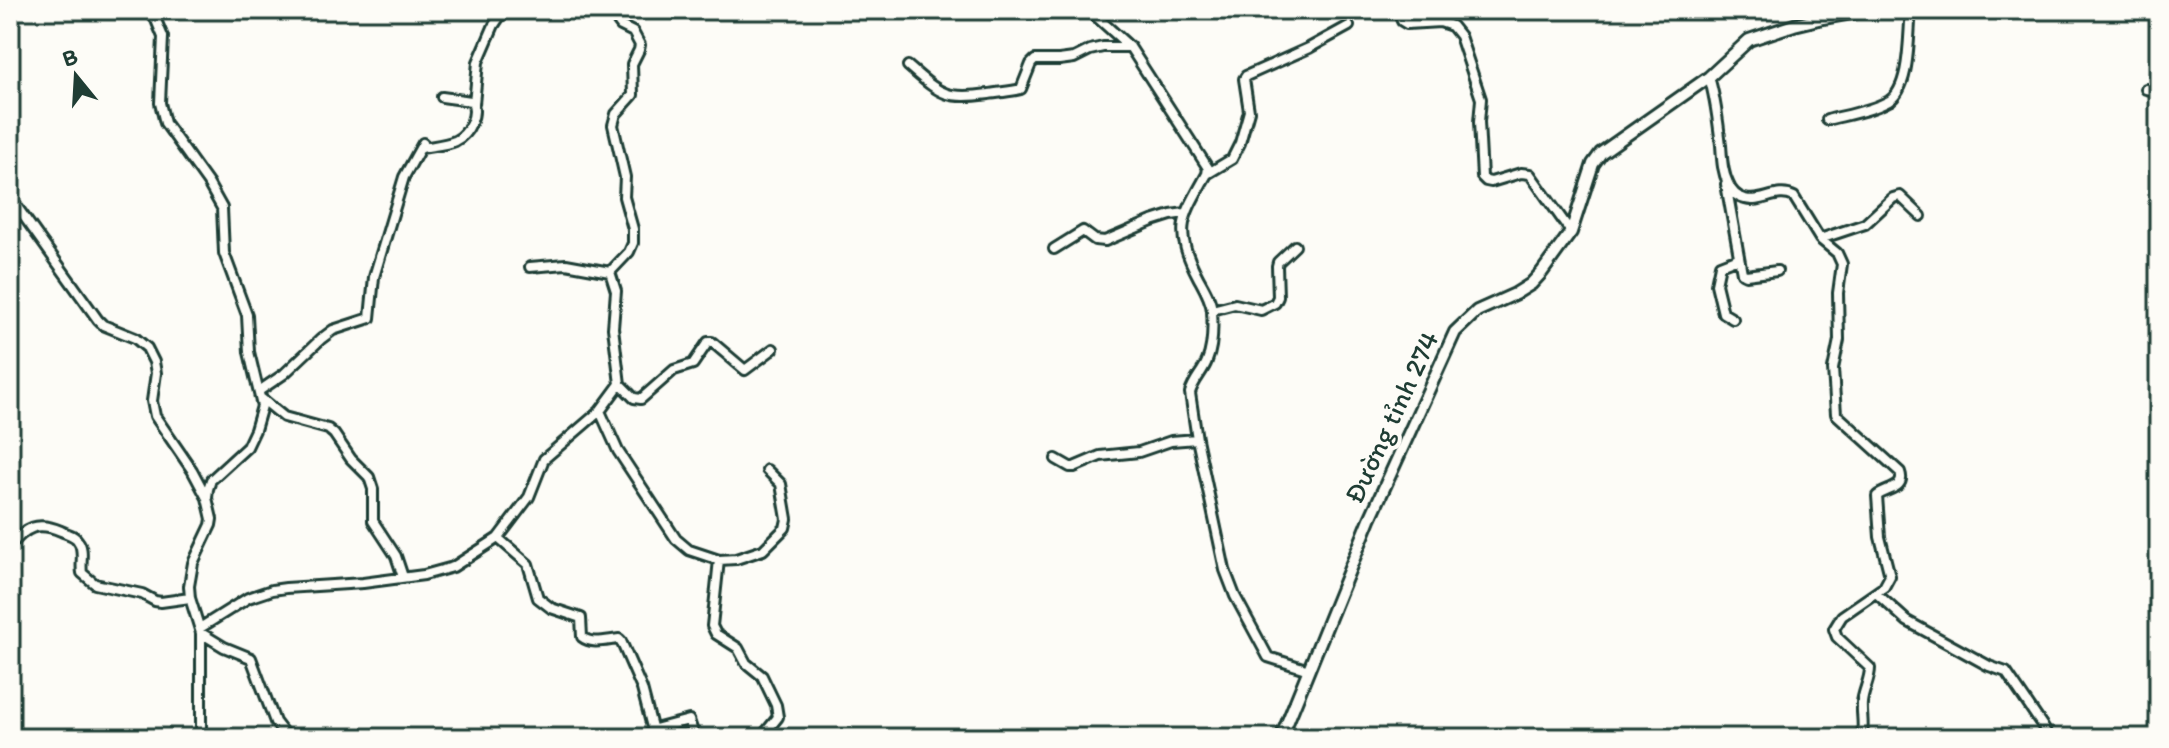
<svg xmlns="http://www.w3.org/2000/svg" width="2169" height="748" viewBox="0 0 2169 748" font-family="Itim,sans-serif">
  <style>
    .lines { fill: none; stroke-linecap: round; stroke-linejoin: round }
    .minor-casing { stroke: #1f3d34; stroke-width: 14 }
    .major-casing { stroke: #1f3d34; stroke-width: 16 }
    .minor { stroke: #fdfcf7; stroke-width: 8 }
    .major { stroke: #fdfcf7; stroke-width: 10 }
    .labels { text-anchor: middle; stroke-width: 8; stroke-linejoin: round; paint-order: stroke }
    .street-label { font-size: 28px; fill: #1f3d34; stroke: #fdfcf7 }
  </style>
  <rect width="100%" height="100%" fill="#fdfcf7"/>
  <filter id="ink" filterUnits="userSpaceOnUse"><feTurbulence type="fractalNoise" baseFrequency=".0125" numOctaves="2"/><feDisplacementMap in="SourceGraphic" scale="16" xChannelSelector="R" yChannelSelector="G"/><feConvolveMatrix kernelMatrix="1 2 1 2 8 2 1 2 1" color-interpolation-filters="sRGB"/></filter>
  <g filter="url(#ink)">
    <g class="lines">
      <!-- minor casing -->
      <g class="minor-casing">
        <path id="minor" d="M148,10L156,20L163,37L160,103L165,123L208,183L222,208L224,253L247,315L249,352L262,406L255,430L247,447L211,480L208,489L207,498L212,519L211,525L193,563L189,586L190,598L201,633V738
          M1089,10L1130,47L1208,168L1207,174C1182,219 1173,229 1198,277C1204,288 1211,299 1212,311C1213,326 1213,347 1207,361C1203,372 1193,381 1190,393L1197,439L1225,570L1235,596L1268,657L1309,670
          M1398,10L1402,21L1407,24L1440,22L1452,26L1460,36L1481,99L1479,122L1482,177L1486,181L1491,182L1521,173L1530,174L1571,232
          M908,66C941,94 944,100 989,94C999,92 1010,92 1021,89L1031,64L1035,60H1059L1074,58L1090,50L1103,47H1130
          M1709,77C1716,99 1718,122 1721,145C1722,158 1722,171 1728,183C1731,191 1736,197 1745,199C1762,204 1777,188 1794,197L1820,239L1837,253L1842,264L1838,293L1839,340L1833,369L1836,414L1900,472C1906,489 1887,488 1877,496L1880,537L1890,576L1884,587L1842,616L1834,629L1837,637L1870,668C1870,680 1863,691 1862,703C1861,715 1865,727 1861,738
          M2146,89L2159,92
          M474,104L478,62L494,25L504,10
          M1827,120C1846,115 1871,111 1889,101C1911,87 1908,35 1911,10
          M422,148C432,146 446,145 455,141C469,134 479,113 471,101L442,97
          M1207,174L1232,159L1240,143L1249,111L1244,79L1246,76L1309,48L1349,26
          M1726,184L1742,273L1746,275L1777,271
          M10,197L98,320L103,325L135,338L147,348L154,362L156,373L152,401L155,416L192,470L207,498
          M1820,239L1865,224L1893,198L1900,196L1921,216
          M1054,249L1083,231L1095,240L1105,241L1152,221L1171,215L1185,213
          M530,267L566,264L610,272
          M1212,310L1235,304L1261,310L1275,303L1278,297L1277,266L1278,262L1295,246
          M1733,319L1723,313L1716,284L1720,265L1738,258
          M620,384L634,398L641,399L674,370L693,364L708,342H712L745,370L773,349
          M259,391L284,374L321,339L333,330L370,318L374,277L404,177L423,143
          M262,399L284,417L328,429L334,434L351,459L369,477L373,489V521L396,556L403,577
          M600,411L618,451L676,539L689,550L719,560L736,559L763,550L785,528L787,519L781,484L767,470
          M1056,459L1070,467H1074L1100,456L1139,452L1171,441L1197,439
          M498,538L528,564L538,598L551,608L581,618L582,637C592,645 607,640 619,639L621,641L642,689L653,731
          M10,546C26,527 37,521 61,531C67,534 75,535 78,541C85,549 80,563 82,573L95,584L142,594L155,601L161,602L190,598
          M719,560L712,626L716,634L738,648L746,663L762,676L776,705L778,717L761,738
          M1876,593L1907,621L1989,666L2006,672L2042,725L2049,738
          M200,628L248,598L272,590L286,588L363,583L424,575L453,567L498,538L529,497L544,459L600,411L620,384L613,328L616,291L610,272L629,252L633,243V229L624,197L625,177L613,125L616,114L633,95L632,64L639,50L640,45L633,32L621,26L618,22L615,10
          M201,633L224,647L251,658L275,722L285,735C306,743 323,728 347,738
          M644,738L655,729L689,720L695,738"/>
      </g>
      <!-- major casing -->
      <g class="major-casing">
        <path id="major" d="M1281,738L1370,519L1455,332L1477,311L1515,294L1531,284L1542,272L1571,232L1593,164L1601,153L1709,77L1749,40L1794,25L1823,18L1857,12L1886,10"/>
      </g>
      <!-- minor -->
      <use href="#minor" class="minor"/>
      <!-- major -->
      <use href="#major" class="major"/>
    </g>
  </g>
  <g class="labels">
    <!-- street labels -->
    <g class="street-label">
      <text transform="translate(1391 417) rotate(-65)" y="10">Đường tỉnh 274</text>
    </g>
  </g>
  <!-- margin -->
  <rect width="2169" height="748" fill="none" stroke="#fdfcf7" stroke-width="40"/>
  <rect x="20" y="20" width="2129" height="708" fill="none" stroke="#1f3d34" stroke-width="3" filter="url(#ink)"/>
  <!-- north arrow -->
  <g transform="translate(76 76) rotate(342)" stroke="#fdfcf7" stroke-width="6" paint-order="stroke">
  <path d="M0-6L14 30L0 20L-14 30Z" fill="#1f3d34"/>
  <text y="-12" font-size="22" font-weight="bold" text-anchor="middle" fill="#1f3d34">B</text>
  </g>
</svg>
